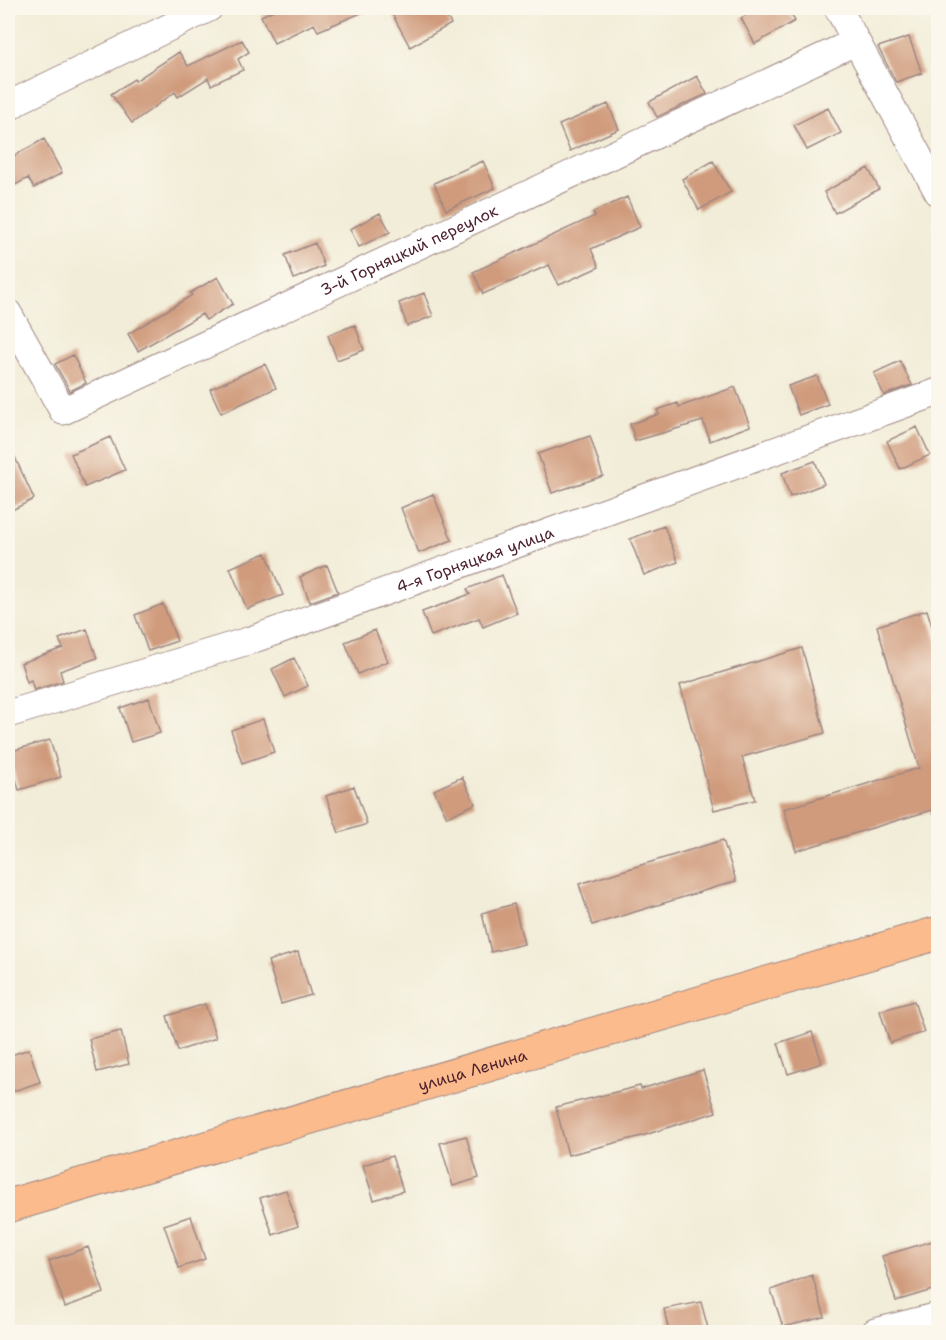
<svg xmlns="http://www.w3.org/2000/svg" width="946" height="1340" viewBox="0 0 946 1340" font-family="'Shantell Sans',sans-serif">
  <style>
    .building { fill: #d09b7d }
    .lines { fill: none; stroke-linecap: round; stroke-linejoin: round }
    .minor-casing { stroke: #9e8682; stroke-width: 29 }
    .major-casing { stroke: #9e8682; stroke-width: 35 }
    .minor { stroke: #fff; stroke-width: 27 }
    .major { stroke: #fbbb8d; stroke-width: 33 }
    .labels { text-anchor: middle; stroke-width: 4.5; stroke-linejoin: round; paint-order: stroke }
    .street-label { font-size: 16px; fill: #4a1f2b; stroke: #fbf7ec }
  </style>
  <rect width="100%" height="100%" fill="#fbf7ec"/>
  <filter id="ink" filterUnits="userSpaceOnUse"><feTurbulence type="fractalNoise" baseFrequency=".0167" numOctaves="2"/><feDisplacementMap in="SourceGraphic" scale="12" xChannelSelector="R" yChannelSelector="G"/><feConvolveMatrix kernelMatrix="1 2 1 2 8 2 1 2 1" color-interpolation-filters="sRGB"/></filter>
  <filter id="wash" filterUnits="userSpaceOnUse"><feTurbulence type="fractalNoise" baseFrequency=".008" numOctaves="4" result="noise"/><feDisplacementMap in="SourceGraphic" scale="24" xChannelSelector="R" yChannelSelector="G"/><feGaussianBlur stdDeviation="1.35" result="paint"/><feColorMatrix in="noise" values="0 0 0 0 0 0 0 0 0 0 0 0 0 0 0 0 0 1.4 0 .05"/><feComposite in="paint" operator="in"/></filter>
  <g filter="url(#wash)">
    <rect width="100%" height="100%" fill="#f2edd8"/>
    <g id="blocks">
      <!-- building -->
      <path class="building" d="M278,8H373L318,31L314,24L274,43L261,16Z
        M389,8H442L451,24L410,47Z
        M759,8H787L795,21L755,44L741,18Z
        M909,37L922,73L896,82L878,47Z
        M242,40L249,52L238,59L243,70L211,85L208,78L178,97L175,92L132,123L111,94L134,79L135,81L179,52L188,66Z
        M697,76L707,94L657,117L649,102Z
        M608,104L619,129L570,151L559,125Z
        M828,108L841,133L807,150L794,125Z
        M44,139L62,173L34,188L28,178L8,189V159Z
        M483,161L495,188L446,210L434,183Z
        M713,161L731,192L699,210L682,179Z
        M868,168L879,189L835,213L824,192Z
        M627,197L640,227L591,249L599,267L559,285L549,265L483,294L473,272L595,216L593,212Z
        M380,213L390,232L359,247L350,229Z
        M315,243L324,266L294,279L285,255Z
        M218,277L233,304L206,320L202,314L138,351L128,334L192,295L190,293Z
        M424,293L433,316L407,326L399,303Z
        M355,325L364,350L337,360L328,335Z
        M73,355L86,383L70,391L55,364Z
        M900,361L912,385L884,395L874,373Z
        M265,364L276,388L221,413L210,389Z
        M817,376L828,404L799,415L788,386Z
        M735,387L750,426L710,441L703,421L635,441L630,424L659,414L657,410L678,403L679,407Z
        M917,427L930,455L900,469L887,441Z
        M590,436L603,476L552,493L538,454Z
        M110,437L125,470L85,487L71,454Z
        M8,442L34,499L8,512Z
        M815,461L824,484L790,497L782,473Z
        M433,494L452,540L419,553L401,508Z
        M664,526L678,562L644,575L630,539Z
        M266,553L283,595L247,609L230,568Z
        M327,565L338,592L310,602L300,577Z
        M502,575L517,613L483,627L479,618L431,636L422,612L470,594L467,589Z
        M163,604L177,641L148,651L135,615Z
        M927,610L939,649V813L933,814L932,810L796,851L784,809L919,768L877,626Z
        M87,629L97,658L60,671L63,681L34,690L31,680L27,682L21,663L63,648L59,639Z
        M375,630L388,661L358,674L345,642Z
        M802,648L825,733L742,757L755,800L714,810L680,685Z
        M294,658L308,686L285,697L272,669Z
        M149,698L160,733L131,742L120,708Z
        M263,719L274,752L242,763L231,730Z
        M50,740L61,777L19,790L8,752Z
        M462,777L475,804L447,817L434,790Z
        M354,786L367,824L339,833L326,796Z
        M723,840L736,881L592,925L579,884Z
        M514,904L524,944L491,952L482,913Z
        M298,952L311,995L281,1004L268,961Z
        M914,1001L924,1032L890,1043L880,1011Z
        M205,1004L216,1038L178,1051L167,1016Z
        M121,1031L129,1064L97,1072L89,1039Z
        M812,1032L822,1063L788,1074L778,1043Z
        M29,1049L40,1082L8,1093V1056Z
        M703,1070L716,1112L642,1136L568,1155L556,1107L640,1086L641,1089Z
        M466,1136L479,1178L453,1186L440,1143Z
        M392,1156L403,1191L374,1200L363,1165Z
        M286,1190L298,1226L273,1235L260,1198Z
        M191,1216L205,1259L179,1268L164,1225Z
        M939,1239V1288L896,1301L882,1256Z
        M88,1247L104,1293L65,1307L49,1261Z
        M812,1275L825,1317L783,1327L771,1290Z
        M701,1302L709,1332H669L664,1309Z"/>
    </g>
  </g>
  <g filter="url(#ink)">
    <use href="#blocks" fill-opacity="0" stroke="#9e8682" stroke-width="1.5"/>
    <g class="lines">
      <!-- minor casing -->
      <g class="minor-casing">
        <g id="minor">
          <path d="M838,8L938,192"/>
          <path d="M8,108L19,100L209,8"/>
          <path id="s1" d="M8,313L63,411L855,42"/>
          <path id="s2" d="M8,714L251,640L938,392"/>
          <path d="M875,1332L938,1316"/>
        </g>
      </g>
      <!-- major casing -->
      <g class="major-casing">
        <g id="major">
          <path id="s3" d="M8,1206L938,933"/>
        </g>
      </g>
      <!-- minor -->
      <use href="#minor" class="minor"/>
      <!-- major -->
      <use href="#major" class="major"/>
    </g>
  </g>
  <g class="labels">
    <!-- street labels -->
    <g class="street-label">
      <text dy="6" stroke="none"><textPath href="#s1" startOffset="494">3-й Горняцкий переулок</textPath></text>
      <text dy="6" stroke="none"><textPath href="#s2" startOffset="492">4-я Горняцкая улица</textPath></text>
      <text dy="6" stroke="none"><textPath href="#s3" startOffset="484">улица Ленина</textPath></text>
    </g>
  </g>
  <!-- margin -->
  <rect width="946" height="1340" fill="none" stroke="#fbf7ec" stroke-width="30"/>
</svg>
